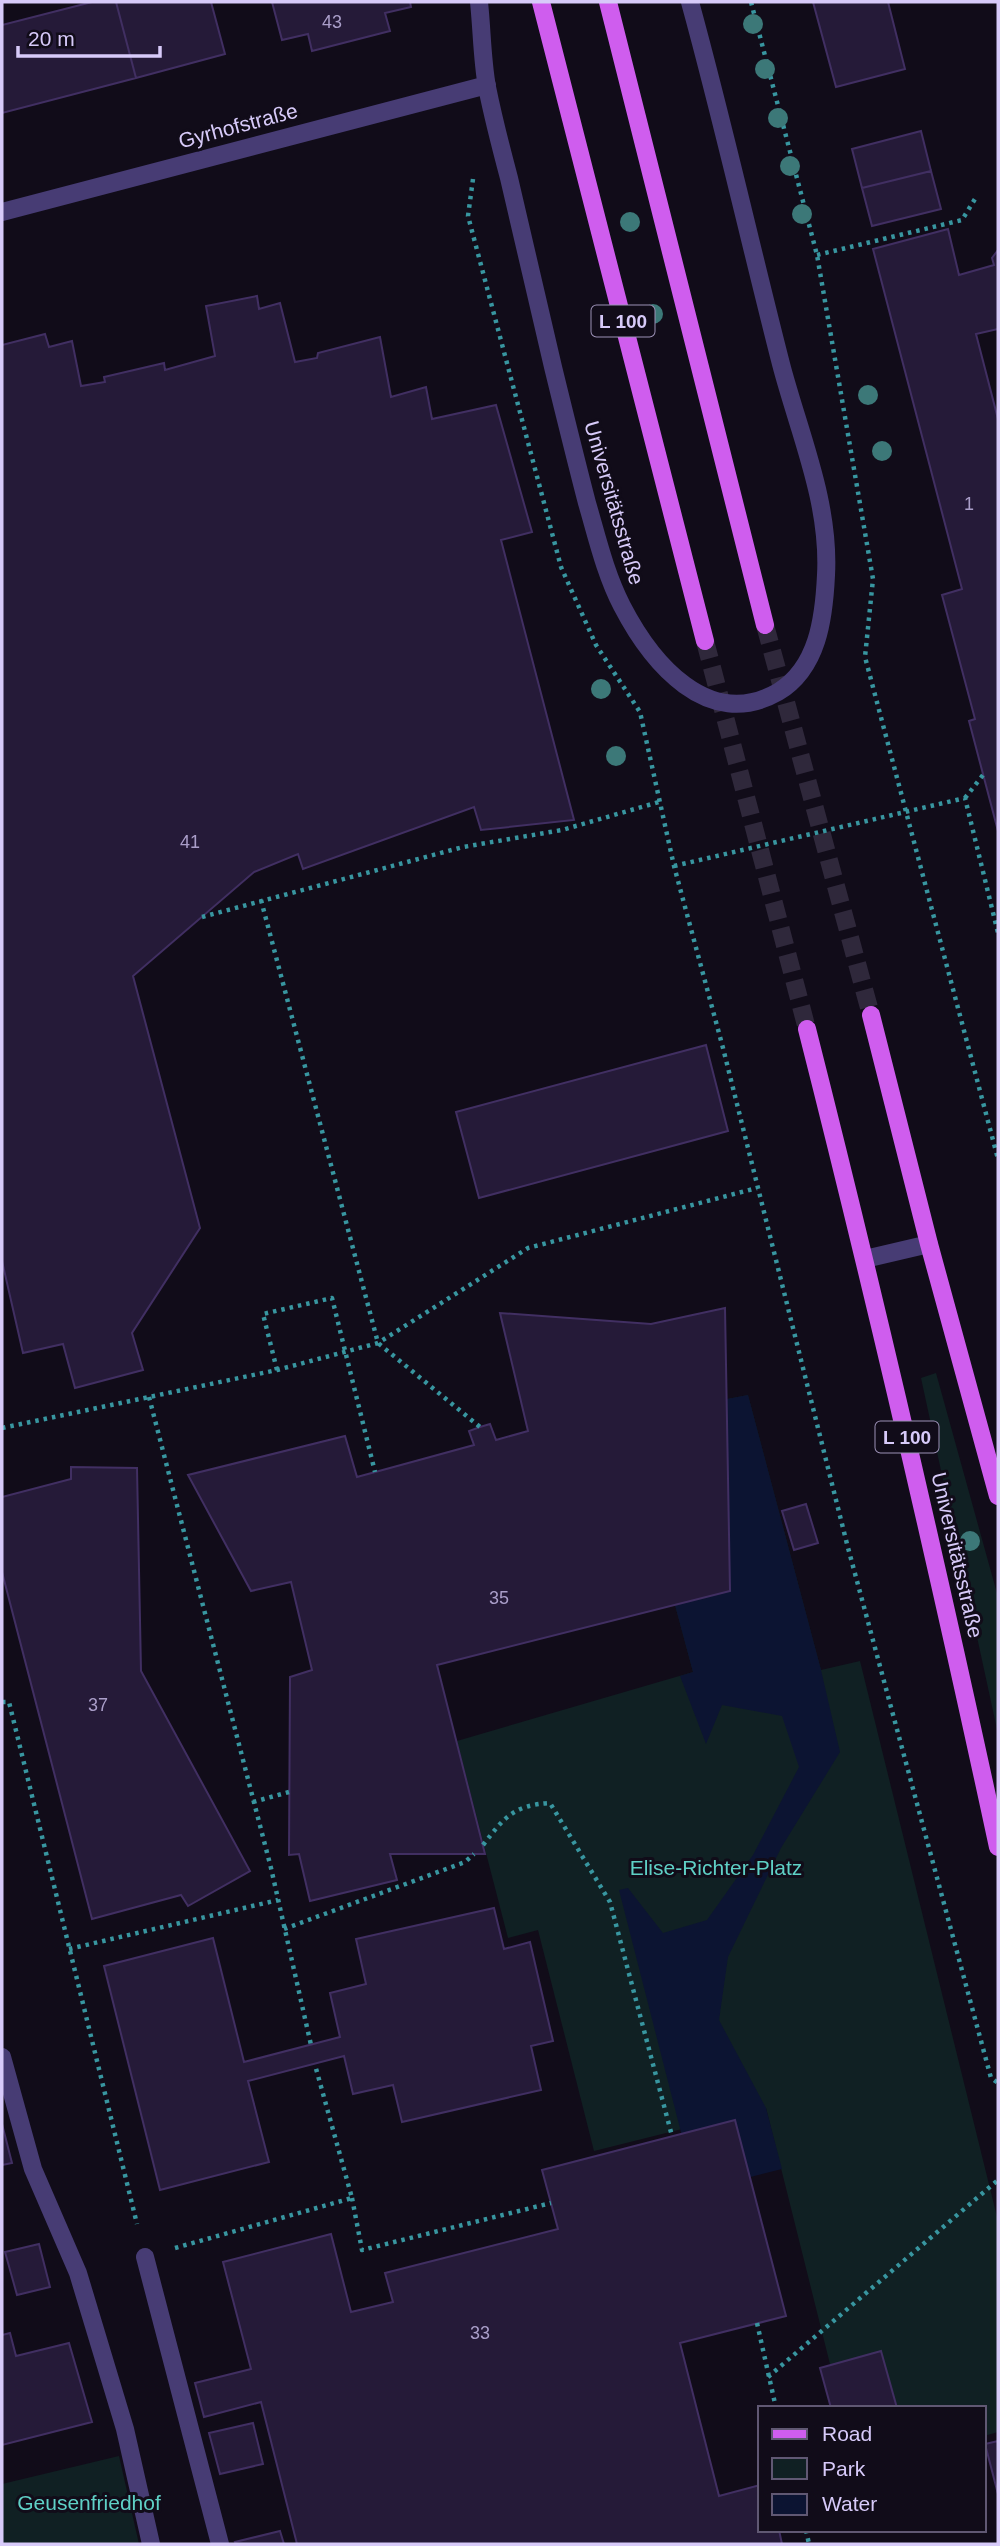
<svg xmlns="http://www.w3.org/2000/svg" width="1000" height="2546" viewBox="0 0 1000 2546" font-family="Helvetica,sans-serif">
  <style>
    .green { fill: #102023 }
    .water { fill: #0c1432 }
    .building { fill: #251a38; stroke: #412f62; stroke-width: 2 }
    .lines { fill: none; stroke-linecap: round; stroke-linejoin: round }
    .primary-tunnel { stroke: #2f283b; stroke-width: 18; stroke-dasharray: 18 9; stroke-linecap: butt }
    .path { stroke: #3896a0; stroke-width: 4.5; stroke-dasharray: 3.5 5; stroke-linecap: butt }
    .service { stroke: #473c74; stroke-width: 18 }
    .minor { stroke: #473c74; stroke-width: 18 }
    .primary { stroke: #cf5dee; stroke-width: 18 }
    .tree { fill: #3c7878 }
    .labels { text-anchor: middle; stroke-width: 6; stroke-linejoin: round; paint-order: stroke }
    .number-label { font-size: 18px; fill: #aa9ec9 }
    .shield { fill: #110c19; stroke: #9c91b6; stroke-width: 2 }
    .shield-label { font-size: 19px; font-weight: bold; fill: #d7caf9 }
    .street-label { font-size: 21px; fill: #d7caf9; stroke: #110c19 }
    .park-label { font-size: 21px; fill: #5fd0c6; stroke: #110c19 }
  </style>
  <rect width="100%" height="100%" fill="#110c19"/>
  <!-- green -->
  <path class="green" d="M936,1373L998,1597V1734L921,1378Z
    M748,1395L821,1670L860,1661L998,2221V2432L984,2436V2408H841L766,2108L594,2151L538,1930L508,1938L457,1741L693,1672L675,1605L730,1591L727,1399Z
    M119,2456L139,2544H2V2484Z"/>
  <!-- water -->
  <path class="water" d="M748,1395L821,1670L840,1752L781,1848L728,1957L719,2020L766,2108L782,2169L696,2191L619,1890L628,1888L663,1933L707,1920L753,1855L799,1767L782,1716L722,1705L706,1744L680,1676L693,1672L675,1605L730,1591L727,1399Z"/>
  <!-- building -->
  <path class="building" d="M92,2H116L136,78L2,113V25Z
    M116,2H211L225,54L136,78Z
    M272,2H410L411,7L385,13L390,31L312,51L308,34L282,40Z
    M813,2H888L905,69L836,87Z
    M921,131L931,171L862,188L852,149Z
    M931,171L941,209L872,226L862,188Z
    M948,229L959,275L994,265L992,258L998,250V329L976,334L998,419V831L969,721L975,719L942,595L962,589L873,249Z
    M257,296L259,309L280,303L295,362L317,358L318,353L380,337L391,397L426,387L432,419L496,405L532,532L501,540L574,820L481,830L474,807L303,869L298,854L254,872L133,976L200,1228L132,1333L143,1370L75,1388L63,1344L23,1353L2,1261V345L45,334L49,347L72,341L81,386L105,382L104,377L164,363L165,370L215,356L206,306Z
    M706,1045L728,1131L479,1198L456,1112Z
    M725,1308L730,1591L437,1665L485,1854H390L397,1880L310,1901L299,1854L289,1855L290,1677L312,1670L291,1582L251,1591L188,1475L345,1436L357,1477L474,1445L469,1431L480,1427L490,1424L496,1440L528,1431L500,1313L651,1324Z
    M71,1467L137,1468L141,1671L250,1871L188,1906L181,1895L92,1919L2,1572V1497L71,1479Z
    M806,1504L818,1543L794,1550L782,1511Z
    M494,1908L504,1949L530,1942L553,2041L531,2046L541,2090L402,2122L393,2085L353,2094L344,2056L248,2081L269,2162L160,2190L104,1966L213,1938L244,2062L340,2037L330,1993L366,1984L356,1939Z
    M735,2120L786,2316L680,2343L719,2496L760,2485V2530H779L782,2544H297L261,2402L204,2417L195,2383L251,2369L223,2262L331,2234L351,2312L393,2302L385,2273L558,2229L542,2170Z
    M2,2124L12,2163L2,2165Z
    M39,2244L50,2287L17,2295L5,2252Z
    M10,2333L16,2356L69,2343L92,2422L2,2445V2335Z
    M881,2351L897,2408H831L820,2368Z
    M253,2423L263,2464L220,2474L209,2433Z
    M998,2441V2494L985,2444Z
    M280,2531L284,2544H236L235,2542Z"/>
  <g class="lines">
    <!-- primary-tunnel -->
    <path class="primary-tunnel" d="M765,625L871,1015
      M705,641L807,1029"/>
    <!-- path -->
    <path class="path" d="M751,2L817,255L873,579L865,657L998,1159
      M473,179L468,216L561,567L596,645L640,712L674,866L723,1048L847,1544L991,2078L998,2083
      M817,255L962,220L975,199
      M965,798L983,775
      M674,866L965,798L998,933
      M261,900L378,1343L480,1427
      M202,917L463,847L562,830L659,802
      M277,1370L263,1314L332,1298L375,1472
      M149,1397L271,1868L311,2045
      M2,1428L277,1370L378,1343L528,1248L757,1188
      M2,1702H9L137,2224
      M253,1802L289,1792
      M483,1845C504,1818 513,1805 550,1803L610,1902L672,2136
      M284,1929L465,1862L474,1854
      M69,1949L278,1900
      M352,2198L362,2250L551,2203
      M175,2248L352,2198L315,2065
      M757,2323L776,2408
      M768,2377L998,2180
      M806,2530L809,2544"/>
    <!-- service -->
    <path class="service" d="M865,1259L929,1244
      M2,2057L33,2169L78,2273L125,2429L151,2544
      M145,2257L220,2544"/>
    <!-- minor -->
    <path class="minor" d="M479,2C482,30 482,59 487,87C493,117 501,148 509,178C524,241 538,304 553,367C564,412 575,457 587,503C597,537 605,573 622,606C651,662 708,732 778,692C818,668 824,618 826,575C830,502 799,433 781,364C750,243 723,122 690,2
      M2,212L487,85"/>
    <!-- primary -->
    <path class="primary" d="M541,2L705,641
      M608,2L765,625
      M871,1015L929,1244L998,1496
      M807,1029C876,1301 939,1573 998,1847"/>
  </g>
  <!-- trees -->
  <g class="tree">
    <circle cx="753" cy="24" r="10"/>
    <circle cx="765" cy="69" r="10"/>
    <circle cx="778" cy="118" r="10"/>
    <circle cx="790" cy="166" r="10"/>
    <circle cx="802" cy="214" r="10"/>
    <circle cx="630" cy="222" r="10"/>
    <circle cx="653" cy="314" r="10"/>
    <circle cx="868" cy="395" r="10"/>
    <circle cx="882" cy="451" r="10"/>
    <circle cx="601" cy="689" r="10"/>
    <circle cx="616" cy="756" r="10"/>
    <circle cx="970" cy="1541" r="10"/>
  </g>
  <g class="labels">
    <!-- number labels -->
    <g class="number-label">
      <text x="332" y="28">43</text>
      <text x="969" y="510">1</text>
      <text x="190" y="848">41</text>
      <text x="499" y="1604">35</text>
      <text x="98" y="1711">37</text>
      <text x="480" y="2339">33</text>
    </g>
    <!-- shield labels -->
    <g class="shield">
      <rect x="591.5" y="305.5" width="63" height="31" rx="5"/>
      <rect x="875.5" y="1421.5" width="63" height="31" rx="5"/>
    </g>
    <g class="shield-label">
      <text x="623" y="328">L 100</text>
      <text x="907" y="1444">L 100</text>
    </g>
    <!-- street labels -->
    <g class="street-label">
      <text transform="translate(238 126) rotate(-15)" y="7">Gyrhofstraße</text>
      <text transform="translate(614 503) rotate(74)" y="7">Universitätsstraße</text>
      <text transform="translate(957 1555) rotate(77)" y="7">Universitätsstraße</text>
    </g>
    <!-- park labels -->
    <g class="park-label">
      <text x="716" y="1875">Elise-Richter-Platz</text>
      <text x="89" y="2510">Geusenfriedhof</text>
    </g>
  </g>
  <!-- border -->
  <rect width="1000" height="2546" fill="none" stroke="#d7caf9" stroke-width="7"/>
  <!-- legend -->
  <rect x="758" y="2406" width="228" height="126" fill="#110c19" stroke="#605873" stroke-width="2"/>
  <rect x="772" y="2429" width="35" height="10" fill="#cf5dee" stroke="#605873" stroke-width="2"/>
  <text x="822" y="2441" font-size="21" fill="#d7caf9">Road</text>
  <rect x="772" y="2458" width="35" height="21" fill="#102023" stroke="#605873" stroke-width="2"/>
  <text x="822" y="2476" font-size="21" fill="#d7caf9">Park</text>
  <rect x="772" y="2494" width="35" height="21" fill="#0c1432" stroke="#605873" stroke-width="2"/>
  <text x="822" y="2511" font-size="21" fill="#d7caf9">Water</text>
  <!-- scale -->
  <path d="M18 46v10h142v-10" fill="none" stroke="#d7caf9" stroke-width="3.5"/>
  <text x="28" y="46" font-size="21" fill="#d7caf9" stroke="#110c19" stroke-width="5" paint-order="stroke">20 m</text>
</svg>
